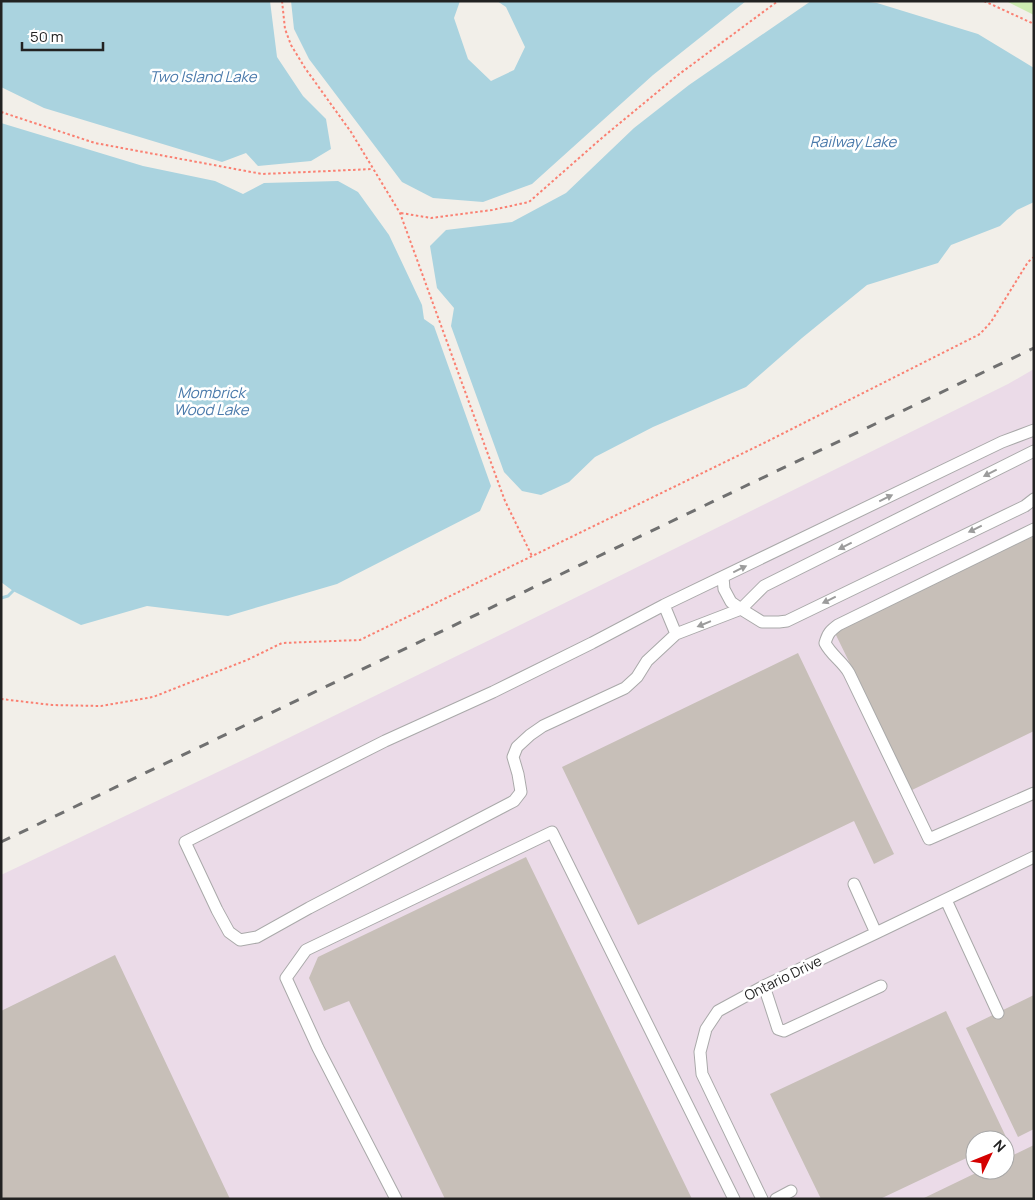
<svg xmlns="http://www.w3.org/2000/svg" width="1035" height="1200" viewBox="0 0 1035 1200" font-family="Manrope,sans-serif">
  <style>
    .industrial { fill: #ebdbe8; fill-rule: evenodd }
    .grass { fill: #cdebb0 }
    .water { fill: #aad3df }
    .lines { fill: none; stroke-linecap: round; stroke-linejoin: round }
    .stream { stroke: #aad3df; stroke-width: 3 }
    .building { fill: #c7bfb8 }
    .minor-casing { stroke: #a9a9a9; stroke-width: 13 }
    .path { stroke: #fa8072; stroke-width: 2; stroke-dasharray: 2.5 2.5; stroke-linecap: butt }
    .minor { stroke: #fff; stroke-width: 11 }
    .rail { stroke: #707070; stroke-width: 3; stroke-dasharray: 10 10; stroke-linecap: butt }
    .oneway { fill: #9c9c9c }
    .labels { text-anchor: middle; stroke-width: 5; stroke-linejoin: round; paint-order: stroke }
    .street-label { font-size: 14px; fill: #222; stroke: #fff }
    .water-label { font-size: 15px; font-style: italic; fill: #4a7aab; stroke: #fff }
  </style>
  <rect width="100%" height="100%" fill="#f2efe9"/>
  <!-- industrial -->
  <path class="industrial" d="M1034,369V1199H1V875L243,760L504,633L1008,384ZM975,1140H1005V1170H975Z"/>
  <!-- grass -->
  <path class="grass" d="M1006,1H1034V15Z"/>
  <!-- water -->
  <path class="water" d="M1,1H270L277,57L303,96L326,119L331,149L311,161L258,166L246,153L222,162L44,108L1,87Z
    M291,1H460L454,18L468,59L491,81L514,70L525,47L506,7L497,1H746L653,75L532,184L483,202L433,198L402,182L309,59L294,29Z
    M811,1H862L877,3L978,34L1034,68V202L1017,210L1000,226L951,245L938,263L867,285L802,338L746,387L653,427L595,457L569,482L541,495L522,491L504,472L451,326L454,308L437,288L430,246L446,230L512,222L566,193L634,128L689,85Z
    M1,123L143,166L215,181L243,194L264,183L338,181L358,192L389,235L422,305L424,319L434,326L491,486L480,511L337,584L228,616L147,606L81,625L13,591L1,582Z"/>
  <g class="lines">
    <!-- stream -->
    <path class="stream" d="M1,598L8,596L13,591"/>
  </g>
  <!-- building -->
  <path class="building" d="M1034,534V731L912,790L834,631Z
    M798,653L894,854L874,864L854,821L638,925L562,767Z
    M526,857L692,1199H445L349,1001L324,1011L309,978L318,957Z
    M115,955L230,1199H1V1011Z
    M1034,995V1129L1018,1137L966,1028Z
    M946,1011L1007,1139L1004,1140H975V1154L880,1199H821L770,1094Z
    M1034,1145V1199H922L982,1170H1005V1159Z"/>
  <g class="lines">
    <!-- minor casing -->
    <g class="minor-casing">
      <path id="minor" d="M1034,430L1002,442L664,605L592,643L493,692L385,741L185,842L217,910L229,932L240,940L257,937L309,908L514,801L521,792L518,774L513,757L517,747L530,735L543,726L625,688L637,677L647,661L676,634L741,609L764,586L1034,451
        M1034,529L838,625C830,631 828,633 825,643C831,655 843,662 849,673L929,839L1034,793
        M723,577L724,589L731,602L741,609L762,622H779L787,621L1025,506L1034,499
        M664,605L676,634
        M854,884L876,933
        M946,900L998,1013
        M764,986L778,1029L784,1031L881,986
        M396,1199L318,1048L286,978L306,950L552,832L734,1199
        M762,1199L702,1074L700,1052L706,1029L718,1011L764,986L876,933L1034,857
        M776,1199L791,1191"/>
    </g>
    <!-- path -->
    <path class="path" d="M282,1L285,29L291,45L305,68L351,132L400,213L505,501L532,556
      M984,1L1034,24
      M1,112L95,143L262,174L373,169
      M401,213L431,218L492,210L529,202L603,137L678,75L778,1
      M1,699L52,705L101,706L153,697L247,660L282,643L360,640L766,442L980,334L991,322L1028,262L1034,257"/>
    <!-- minor -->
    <use href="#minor" class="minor"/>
    <!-- rail -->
    <path class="rail" d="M1,842L1034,348"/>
  </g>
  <!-- one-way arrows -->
  <defs><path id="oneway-solid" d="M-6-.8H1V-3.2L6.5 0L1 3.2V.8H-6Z" transform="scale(1.25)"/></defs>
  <g class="oneway">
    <use href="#oneway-solid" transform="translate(990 473) rotate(153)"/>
    <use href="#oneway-solid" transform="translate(886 498) rotate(-26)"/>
    <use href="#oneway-solid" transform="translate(975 529) rotate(154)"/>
    <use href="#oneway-solid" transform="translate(845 546) rotate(153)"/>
    <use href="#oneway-solid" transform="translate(740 569) rotate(-26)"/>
    <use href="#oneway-solid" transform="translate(829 600) rotate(154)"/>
    <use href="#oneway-solid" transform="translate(704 624) rotate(158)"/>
  </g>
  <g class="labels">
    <!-- street labels -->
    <g class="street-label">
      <text transform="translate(783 978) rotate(-26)" y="5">Ontario Drive</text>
    </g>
    <!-- water labels -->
    <g class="water-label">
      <text x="203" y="82">Two Island Lake</text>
      <text x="853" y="147">Railway Lake</text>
      <text x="211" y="398">Mombrick<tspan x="211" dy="17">Wood Lake</tspan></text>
    </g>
  </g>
  <!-- border -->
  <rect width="1035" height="1200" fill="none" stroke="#222222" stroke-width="5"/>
  <!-- north arrow -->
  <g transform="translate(990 1155) rotate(47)"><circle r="24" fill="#ffffff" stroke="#a7a7a7"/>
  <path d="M0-4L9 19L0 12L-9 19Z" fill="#d40000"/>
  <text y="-8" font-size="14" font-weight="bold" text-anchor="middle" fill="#222222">N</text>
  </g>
  <!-- scale -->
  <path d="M22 42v8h81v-8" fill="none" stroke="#222222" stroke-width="2.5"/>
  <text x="30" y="42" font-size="15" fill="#222222" stroke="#ffffff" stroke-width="4" paint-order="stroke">50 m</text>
</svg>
